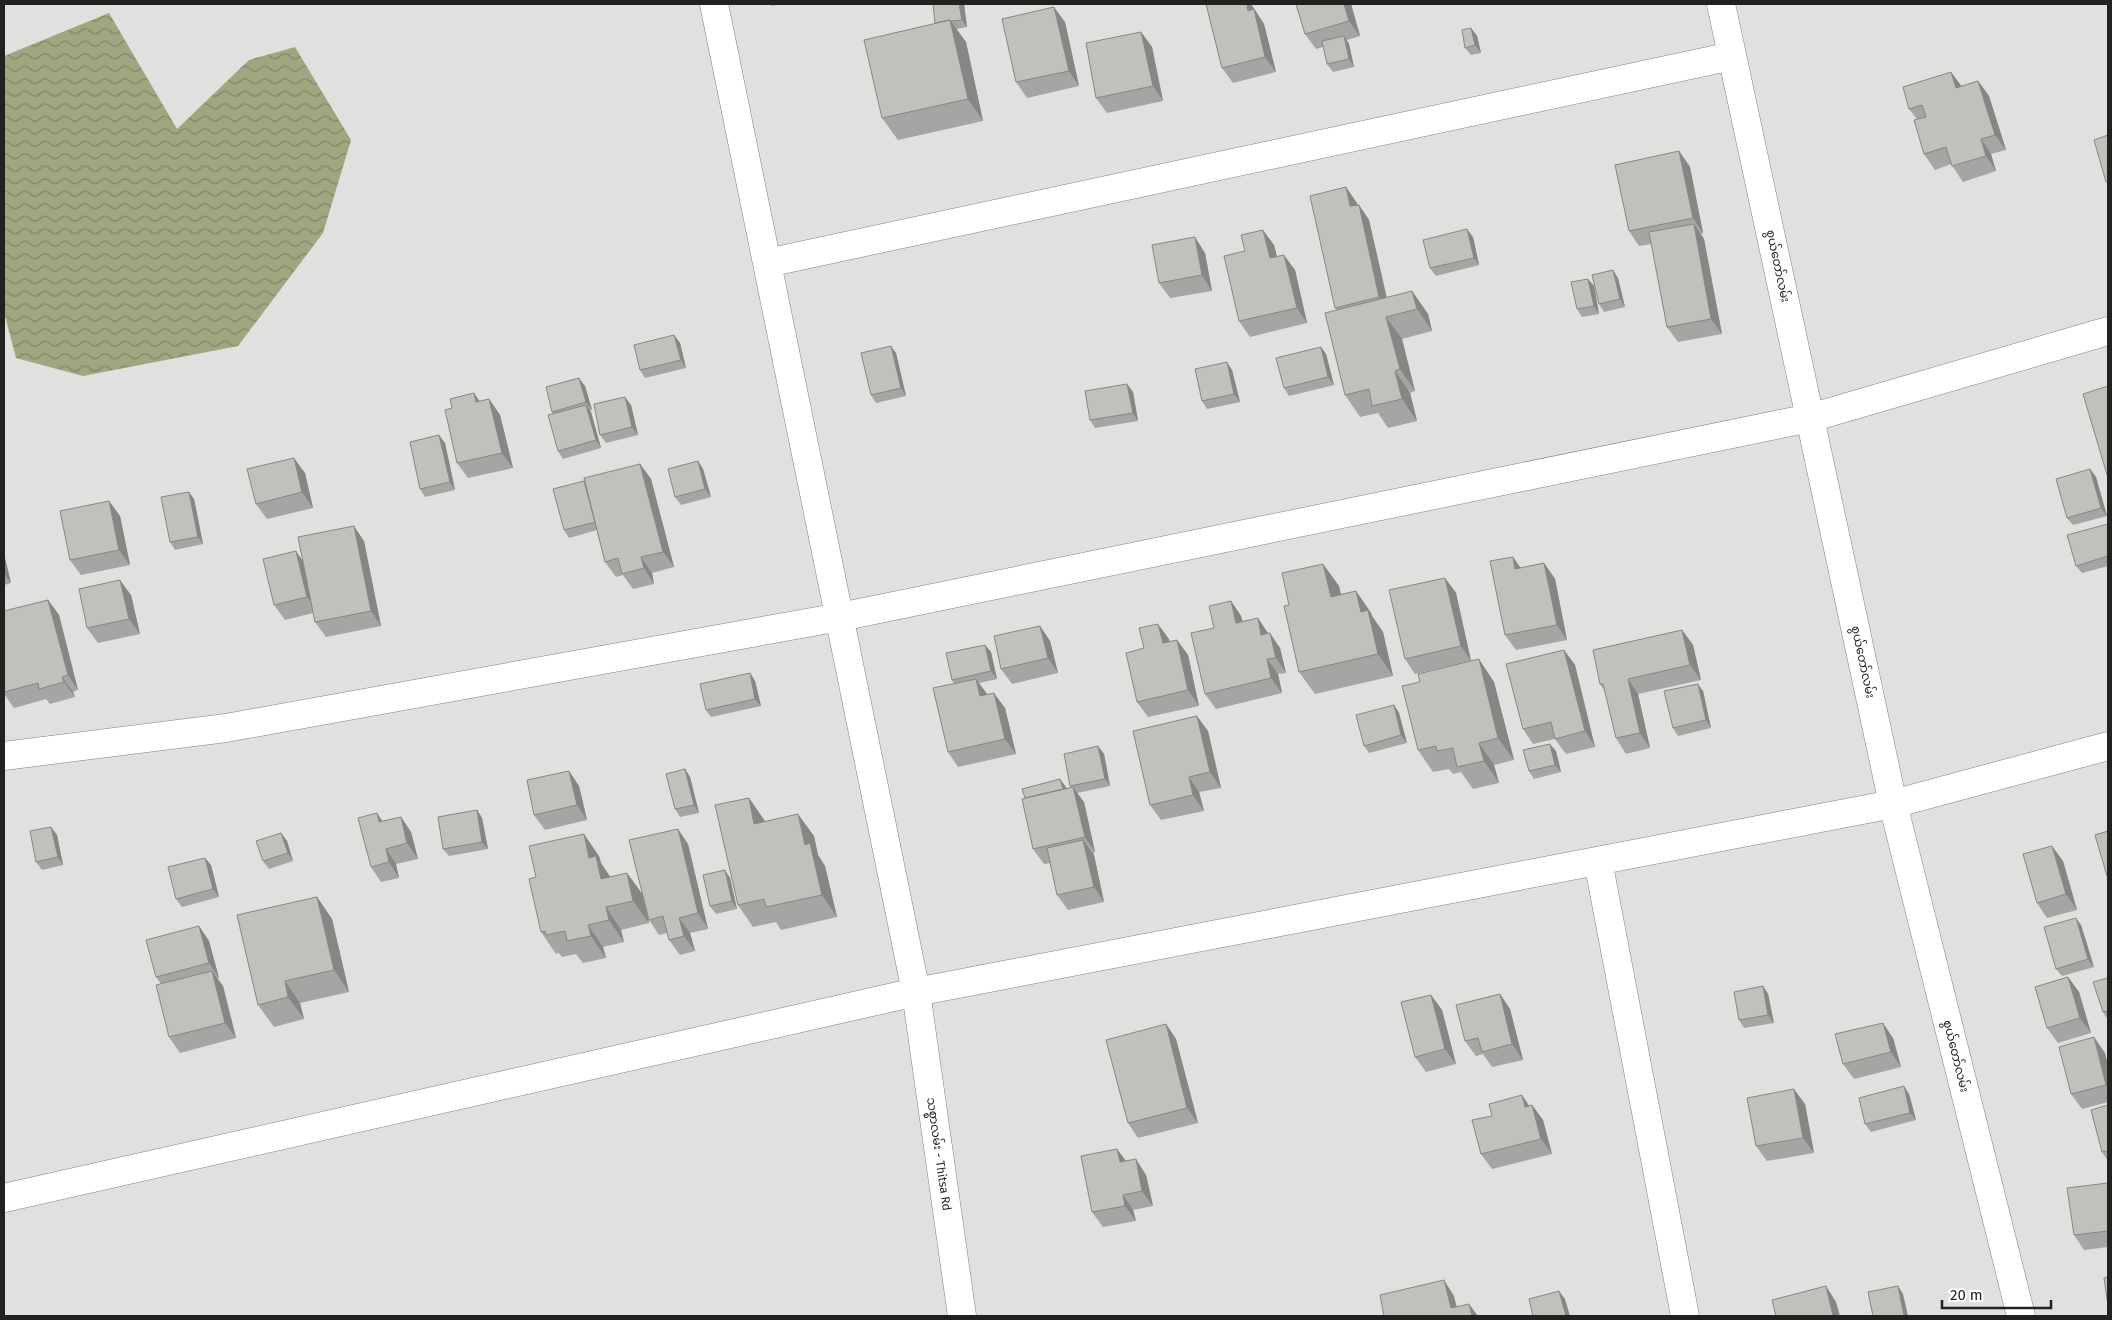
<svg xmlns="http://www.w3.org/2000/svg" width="2112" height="1320" viewBox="0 0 2112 1320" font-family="'Fira Sans','Noto Sans Myanmar',sans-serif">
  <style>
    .water { fill: url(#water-waves) }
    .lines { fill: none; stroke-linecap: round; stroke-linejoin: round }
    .minor-casing { stroke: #80817e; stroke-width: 29 }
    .minor { stroke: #fff; stroke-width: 28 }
    .wall { fill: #a5a5a3 }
    .shaded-wall { fill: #868684 }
    .building { fill: #c0c0bd; stroke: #868684 }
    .labels { text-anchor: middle; stroke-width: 5; stroke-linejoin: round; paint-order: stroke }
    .street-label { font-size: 12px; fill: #212120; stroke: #fff }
  </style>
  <defs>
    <pattern id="water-waves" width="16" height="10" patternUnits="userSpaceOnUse" patternTransform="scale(1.25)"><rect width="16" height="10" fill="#9fa680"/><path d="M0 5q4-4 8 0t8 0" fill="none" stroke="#818768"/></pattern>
  </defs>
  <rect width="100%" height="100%" fill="#e0e1de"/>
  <!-- water -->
  <path class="water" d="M109,13L177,129L249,60L295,47L351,140L323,233L238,346L83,376L16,358L4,312V56Z"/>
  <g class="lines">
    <!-- minor casing -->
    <g class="minor-casing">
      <path id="minor" d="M714,4L916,992L962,1316
        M1721,4L1893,804L2021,1316
        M767,263L1732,56
        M4,756L226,728L840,617L1810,418L2108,331
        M1598,861L1685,1316
        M4,1198L916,992L1893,804L2108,746"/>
    </g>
    <!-- minor -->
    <use href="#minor" class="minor"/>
  </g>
  <!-- wall -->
  <path class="wall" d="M770,4H780L772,6Z
    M964,4L967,27L956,29L966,42L983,121L898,140L882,118L936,23Z
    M1206,4H1251L1264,24L1276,72L1233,83L1222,68Z
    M1296,4H1351L1360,36L1347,40L1349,44L1354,67L1333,72L1327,64L1323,47L1316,49L1305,34Z
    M1065,22L1079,86L1027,98L1016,82Z
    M1471,28L1477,36L1481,53L1471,55L1465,48Z
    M1141,32L1152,47L1163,101L1107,113L1096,98Z
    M1951,72L1961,86L1978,81L1989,96L2006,150L1991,154L1996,171L1963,182L1951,164L1935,170L1924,154L1917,119L1909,109Z
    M1679,151L1690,167L1703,233L1701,234L1704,239L1722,334L1678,342L1667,327L1652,244L1639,246L1629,231Z
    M1357,203V205H1359L1369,220L1387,298L1412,291L1428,314L1432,331L1402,339L1415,391L1410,393L1417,421L1388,428L1378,413L1360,417L1345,395L1337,310L1335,308Z
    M1473,237L1479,265L1436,276L1430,268Z
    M1274,245L1277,257L1295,270L1307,323L1250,337L1239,321Z
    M1205,253L1212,291L1170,298L1159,283Z
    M1618,278L1625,307L1604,312L1599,304Z
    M1594,286L1599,314L1582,317L1577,309Z
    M674,335L680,343L686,368L645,378L640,370Z
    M1321,347L1326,354L1334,385L1289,396L1284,388Z
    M896,353L906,396L876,403L871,395Z
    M1232,370L1240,402L1207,409L1202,401Z
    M1127,384L1133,392L1138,421L1095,428L1090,420Z
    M585,386L592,410H590L591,412L601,448L563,459L558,451L554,414L552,412Z
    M474,393L480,402L489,399L500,415L513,468L468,478L457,463L452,408Z
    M631,405L638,435L606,443L600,435Z
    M445,443L455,490L425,497L420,489Z
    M698,461L703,469L711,497L681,505L675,497Z
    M640,464L651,479L674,567L652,573L654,584L633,589L623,575L616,577L605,562L597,530L569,538L564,530L584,481Z
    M2090,469L2096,477L2107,516L2073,525L2067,518Z
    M305,473L313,508L267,519L256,504Z
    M194,499L203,544L175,550L170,542Z
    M109,501L120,516L130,565L81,575L70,560Z
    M2108,524V566L2082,573L2076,566Z
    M364,541L381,626L326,637L315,622L313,613L285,620L274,605L296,551L302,560Z
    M4,554L11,583L4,585Z
    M1513,557L1521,568L1544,563L1555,579L1567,640L1516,650L1505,635Z
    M1323,564L1339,586L1341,594L1356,591L1371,613L1372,616L1383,632L1393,676L1315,694L1299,672L1289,605Z
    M1445,578L1456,593L1471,661L1415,674L1405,659Z
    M131,595L140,634L98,643L87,628Z
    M48,600L59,615L78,690L73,692L75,697L50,704L46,699L14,708L4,694V611Z
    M1231,601L1241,616L1243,622L1268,633L1280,648L1286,673L1278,674L1282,693L1216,709L1205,694L1214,628Z
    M1040,626L1050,641L1058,673L1012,684L1001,669Z
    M1682,630L1693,645L1701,680L1638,694L1650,748L1626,754L1616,738L1605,691L1600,684Z
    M1169,639V642L1177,640L1188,655L1199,706L1148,717L1137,702L1144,648Z
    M985,645L991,652L997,679L979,683L987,694L1005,708L1016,754L958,767L948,752L954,684L952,680Z
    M1564,650L1575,665L1595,747L1566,754L1555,739L1533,744L1523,729Z
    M750,673L755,681L761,706L711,717L706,710Z
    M1494,682L1514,760L1494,765L1499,783L1473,789L1461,772L1453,774L1449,769L1433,772L1418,750Z
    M1703,691L1711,728L1678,736L1673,728Z
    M1394,705L1399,713L1407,743L1369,753L1364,746Z
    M1208,731L1221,788L1199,792L1204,811L1161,820L1150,805Z
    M1098,746L1104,754L1110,786L1077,793L1084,802L1095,852L1093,853L1094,855L1104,902L1068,910L1057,895L1050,863L1044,864L1033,849L1025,798L1060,779L1066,789L1071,787L1070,786Z
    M1556,751L1561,772L1534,779L1529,771Z
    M685,769L690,777L699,813L680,817L675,809Z
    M569,771L579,786L587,820L545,830L534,815Z
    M749,798L765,821L814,836L818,855L825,866L837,917L781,930L776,922L753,927L738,905Z
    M477,810L482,818L488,849L449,856L443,849Z
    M401,817L411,832L418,859L396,864L399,878L381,882L371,867L383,821Z
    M51,827L57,835L63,865L42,870L36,862Z
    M281,833L287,841L293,861L269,869L263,861Z
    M688,844L708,929L690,933L695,951L680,955L669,940L667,933L659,935L649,920Z
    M599,856L601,863L610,877L627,873L643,895L649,923L621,930L624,942L603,947L606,958L583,963L576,954L562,957L559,953L556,954L541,932L536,877Z
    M2063,861L2077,910L2047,918L2037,903Z
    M211,865L219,897L182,907L176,899Z
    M730,878L737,909L716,914L710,906Z
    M317,897L332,919L349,992L300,1003L304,1019L274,1027L258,1005Z
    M2081,925L2094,967L2062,976L2056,969Z
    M199,926L209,941L219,978L217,979L223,986L236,1038L180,1053L169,1037L161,984L156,977Z
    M2068,977L2079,992L2091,1033L2058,1043L2047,1028Z
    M2108,978V1020L2103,1012Z
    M1763,986L1768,994L1774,1023L1744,1028L1739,1020Z
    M1500,994L1510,1009L1523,1060L1492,1067L1483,1054L1476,1056L1465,1041Z
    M1431,995L1442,1010L1456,1064L1426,1072L1415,1057Z
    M1166,1024L1176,1039L1198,1123L1138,1138L1128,1123Z
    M1893,1038L1901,1067L1854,1079L1843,1064Z
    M2105,1053L2108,1066V1102L2082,1109L2071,1094Z
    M1909,1094L1916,1120L1871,1132L1865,1124Z
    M1805,1104L1814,1153L1767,1161L1756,1146Z
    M1532,1105L1543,1120L1552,1154L1492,1169L1481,1154Z
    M2108,1105V1161L2102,1152Z
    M1117,1149L1126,1161L1146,1175L1153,1206L1133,1210L1136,1221L1103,1227L1092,1212Z
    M2108,1183V1247L2084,1250L2074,1235Z"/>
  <!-- shaded-wall -->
  <path class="shaded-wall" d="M959,4H964L967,27L962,20Z
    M1247,4H1251L1264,24L1276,72L1265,57Z
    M1344,4H1351L1360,36L1349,21Z
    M1054,7L1065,22L1079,86L1069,71Z
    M950,20L966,42L983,121L968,99Z
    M1471,28L1477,36L1481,53L1475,45Z
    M1141,32L1152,47L1163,101L1153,86Z
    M1344,36L1349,44L1354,67L1349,59Z
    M1951,72L1962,87L1956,88Z
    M1978,81L1989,96L2006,150L1995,135Z
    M1981,139L1991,154L1996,171L1986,156Z
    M1679,151L1690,167L1703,233L1693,218Z
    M1346,187L1357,203L1361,221L1350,206Z
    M1359,205L1369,220L1390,313L1379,297Z
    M1694,224L1704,239L1722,334L1711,319Z
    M1467,229L1473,237L1479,265L1474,258Z
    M1263,230L1274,245L1281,273L1270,258Z
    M1195,237L1205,253L1212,291L1202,275Z
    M1284,255L1295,270L1307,323L1297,308Z
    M1613,270L1618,278L1625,307L1620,299Z
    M1588,279L1594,286L1599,314L1594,306Z
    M1412,291L1428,314L1432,331L1417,309Z
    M1386,317L1402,339L1415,391L1400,369Z
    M674,335L680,343L686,368L681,360Z
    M891,346L896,353L906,396L901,388Z
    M1321,347L1326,354L1334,385L1328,377Z
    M1227,362L1232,370L1240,402L1234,394Z
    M1395,371L1410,393L1417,421L1402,399Z
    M579,378L585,386L592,410L586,402Z
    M1127,384L1133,392L1138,421L1133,413Z
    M474,393L484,408L476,402Z
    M625,397L631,405L638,435L632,427Z
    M489,399L500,415L513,468L502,453Z
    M586,405L591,412L601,448L596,440Z
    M439,435L445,443L455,490L450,482Z
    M294,458L305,473L313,508L302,492Z
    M698,461L703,469L711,497L705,489Z
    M640,464L651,479L674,567L663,552Z
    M2090,469L2096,477L2107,516L2101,508Z
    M189,492L194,499L203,544L198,537Z
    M109,501L120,516L130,565L119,550Z
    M354,526L364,541L381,626L371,611Z
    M296,551L306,566L318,612L307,597Z
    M4,554L11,583L5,575L4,569Z
    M641,557L652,573L654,584L644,568Z
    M1513,557L1523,572L1515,569Z
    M1544,563L1555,579L1567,640L1557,625Z
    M1323,564L1339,586L1346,619L1331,597Z
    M1445,578L1456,593L1471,661L1461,646Z
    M120,580L131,595L140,634L129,619Z
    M1356,591L1371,613L1372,616L1383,632L1393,676L1378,654L1361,612Z
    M48,600L59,615L78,690L68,675Z
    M1231,601L1241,616L1247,638L1236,623Z
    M1258,618L1268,633L1261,635Z
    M1158,624L1169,639L1173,659L1163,643Z
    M1040,626L1050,641L1058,673L1048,658Z
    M1682,630L1693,645L1701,680L1690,665Z
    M1270,633L1280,648L1286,673L1276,658Z
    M1177,640L1188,655L1199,706L1188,690Z
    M985,645L991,652L997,679L991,671Z
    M1564,650L1575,665L1595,747L1585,731Z
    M1267,659L1278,674L1282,693L1271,678Z
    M1479,659L1494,682L1514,760L1498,738Z
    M750,673L755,681L761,706L755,699Z
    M62,677L73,692L75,697L64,682Z
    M976,679L987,694L991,711L980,696Z
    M1628,679L1638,694L1650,748L1640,733Z
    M1698,684L1703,691L1711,728L1706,720Z
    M994,693L1005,708L1016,754L1005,739Z
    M1394,705L1399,713L1407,743L1401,735Z
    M1197,716L1208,731L1221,788L1210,772Z
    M1479,743L1494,765L1499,783L1484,761Z
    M1550,744L1556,751L1561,772L1555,765Z
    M1098,746L1104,754L1110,786L1105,779Z
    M685,769L690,777L699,813L694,805Z
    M569,771L579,786L587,820L577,805Z
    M1189,777L1199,792L1204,811L1193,795Z
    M1060,779L1066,787L1070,803L1065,795Z
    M1073,787L1084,802L1095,852L1085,837Z
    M749,798L764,820L770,846L754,824Z
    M477,810L482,818L488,849L482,842Z
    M377,813L387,828L379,822Z
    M798,814L814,836L818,855L825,866L837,917L822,895L805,845Z
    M401,817L411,832L418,859L407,843Z
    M51,827L57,835L63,865L58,857Z
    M678,829L688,844L708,929L698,913Z
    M281,833L287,841L293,861L288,853Z
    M584,834L599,856L601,863L611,878L601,879L589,858Z
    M1083,840L1094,855L1104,902L1094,887Z
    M2052,846L2063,861L2077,910L2066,894Z
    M386,849L396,864L399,878L389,862Z
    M205,858L211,865L219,897L213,889Z
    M725,870L730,878L737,909L732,901Z
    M627,873L643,895L649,923L633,901Z
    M317,897L332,919L349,992L334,970Z
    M606,907L621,930L624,942L609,920Z
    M679,918L690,933L695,951L684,936Z
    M2076,918L2081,925L2094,967L2088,959Z
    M588,925L603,947L606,958L591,936Z
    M199,926L209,941L219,978L209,963Z
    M212,971L223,986L236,1038L225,1023Z
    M2068,977L2079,992L2091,1033L2080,1018Z
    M285,981L300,1003L304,1019L288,997Z
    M1763,986L1768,994L1774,1023L1768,1015Z
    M1500,994L1510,1009L1523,1060L1512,1044Z
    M1431,995L1442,1010L1456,1064L1445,1049Z
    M1883,1023L1893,1038L1901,1067L1891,1052Z
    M1166,1024L1176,1039L1198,1123L1187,1108Z
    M2094,1037L2105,1053L2108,1066V1087L2106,1085Z
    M1904,1086L1909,1094L1916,1120L1910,1113Z
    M1794,1089L1805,1104L1814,1153L1803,1138Z
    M1522,1095L1532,1110L1525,1107Z
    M1532,1105L1543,1120L1552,1154L1541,1139Z
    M1117,1149L1128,1164L1120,1162Z
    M1136,1159L1146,1175L1153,1206L1142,1191Z
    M1123,1195L1133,1210L1136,1221L1125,1206Z
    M1444,1280L1454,1296L1459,1316L1451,1308Z
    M1826,1286L1836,1302L1840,1316H1833Z
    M1898,1286L1903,1294L1908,1316H1904Z
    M1559,1291L1565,1299L1570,1316H1566Z
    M1469,1304L1478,1316H1472Z"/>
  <!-- building -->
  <path class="building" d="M933,4H959L962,20L950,21V20L935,23Z
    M1206,4H1247L1248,11L1254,9L1265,57L1222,68Z
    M1296,4H1344L1349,21L1305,34Z
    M1054,7L1069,71L1016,82L1002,19Z
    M950,20L968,99L882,118L864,40Z
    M1471,28L1475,45L1465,48L1462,30Z
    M1141,32L1153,86L1096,98L1086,43Z
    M1344,36L1349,59L1327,64L1322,41Z
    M1951,72L1956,88L1978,81L1995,135L1981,139L1986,156L1952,166L1946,147L1924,154L1914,120L1926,117L1922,105L1909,109L1903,87Z
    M2108,135V181L2106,182L2094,140Z
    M1679,151L1693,218L1629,231L1615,165Z
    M1346,187L1350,206L1359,205L1379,297L1335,308L1310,196Z
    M1694,224L1711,319L1667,327L1649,232Z
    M1467,229L1474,258L1430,268L1423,240Z
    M1263,230L1270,258L1284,255L1297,308L1239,321L1224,256L1245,251L1241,235Z
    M1195,237L1202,275L1159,283L1152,245Z
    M1613,270L1620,299L1599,304L1592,275Z
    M1588,279L1594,306L1577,309L1571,282Z
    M1412,291L1417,309L1386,317L1400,369L1395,371L1402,399L1372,406L1369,389L1345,395L1325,313Z
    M674,335L681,360L640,370L634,345Z
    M891,346L901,388L871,395L861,353Z
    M1321,347L1328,377L1284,388L1276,358Z
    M1227,362L1234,394L1202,401L1195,369Z
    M579,378L586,402L552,412L546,387Z
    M1127,384L1133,413L1090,420L1085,391Z
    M2108,386V478L2083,394Z
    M474,393L476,402L489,399L502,453L457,463L445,410L452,408L450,399Z
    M625,397L632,427L600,435L594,404Z
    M586,405L596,440L558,451L548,415Z
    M439,435L450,482L420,489L410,442Z
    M294,458L302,492L256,504L247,469Z
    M698,461L705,489L675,497L668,469Z
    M640,464L663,552L641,557L644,568L622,574L618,558L605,562L584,478Z
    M2090,469L2101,508L2067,518L2056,479Z
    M584,481L595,522L564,530L553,489Z
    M189,492L198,537L170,542L161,497Z
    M109,501L119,550L70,560L60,511Z
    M2108,524V556L2076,566L2067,535Z
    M354,526L371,611L315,622L298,537Z
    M296,551L307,597L274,605L263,559Z
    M1513,557L1515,569L1544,563L1557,625L1505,635L1490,561Z
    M1323,564L1331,597L1356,591L1361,612L1368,610L1378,654L1299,672L1284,606L1289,605L1282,573Z
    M1445,578L1461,646L1405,659L1389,590Z
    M120,580L129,619L87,628L79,589Z
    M48,600L68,675L62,677L64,682L39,689L38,683L4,692V611Z
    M1231,601L1236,623L1258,618L1261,635L1270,633L1276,658L1267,659L1271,678L1205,694L1191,633L1214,628L1209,606Z
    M1158,624L1163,643L1177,640L1188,690L1137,702L1126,653L1144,648L1139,628Z
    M1040,626L1048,658L1001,669L994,636Z
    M1682,630L1690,665L1628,679L1640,733L1616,738L1603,684H1600L1593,650Z
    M985,645L991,671L952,680L946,653Z
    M1564,650L1585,731L1555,739L1551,722L1523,729L1506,664Z
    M1479,659L1498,738L1479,743L1484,761L1457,767L1453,748L1437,751L1436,746L1418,750L1402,686L1420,682L1418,674Z
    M750,673L755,699L706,710L700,684Z
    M976,679L980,696L994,693L1005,739L948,752L933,688Z
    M1698,684L1706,720L1673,728L1664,691Z
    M1394,705L1401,735L1364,746L1356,715Z
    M1197,716L1210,772L1189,777L1193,795L1150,805L1133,731Z
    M1550,744L1555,765L1529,771L1523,750Z
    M1098,746L1105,779L1070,786L1064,754Z
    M685,769L694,805L675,809L666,774Z
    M569,771L577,805L534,815L527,780Z
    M1060,779L1063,789L1025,798L1022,789Z
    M1073,787L1085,837L1033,849L1022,799Z
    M749,798L754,824L798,814L805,845L810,843L822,895L766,907L764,899L738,905L715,805Z
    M477,810L482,842L443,849L438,817Z
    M377,813L379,822L401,817L407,843L386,849L389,862L371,867L358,818Z
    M51,827L58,857L36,862L30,831Z
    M678,829L698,913L679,918L684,936L669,940L663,916L649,920L629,840Z
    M2108,831V876H2107L2095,835Z
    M281,833L288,853L263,861L256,841Z
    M584,834L589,858L596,856L601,879L627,873L633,901L606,907L609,920L588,925L591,936L567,941L565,931L546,935L545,931L541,932L529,879L536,877L529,846Z
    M1083,840L1094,887L1057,895L1047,848Z
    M2052,846L2066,894L2037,903L2023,854Z
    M205,858L213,889L176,899L168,867Z
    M725,870L732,901L710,906L703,875Z
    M317,897L334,970L285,981L288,997L258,1005L237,915Z
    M2076,918L2088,959L2056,969L2044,927Z
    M199,926L209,963L156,977L146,940Z
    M212,971L225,1023L169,1037L156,985Z
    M2068,977L2080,1018L2047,1028L2035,987Z
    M2108,978V1011L2103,1012L2093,982Z
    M1763,986L1768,1015L1739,1020L1734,992Z
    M1500,994L1512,1044L1482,1052L1478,1038L1465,1041L1456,1005Z
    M1431,995L1445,1049L1415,1057L1401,1002Z
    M1883,1023L1891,1052L1843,1064L1835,1034Z
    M1166,1024L1187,1108L1128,1123L1106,1040Z
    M2094,1037L2106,1085L2071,1094L2059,1047Z
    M1904,1086L1910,1113L1865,1124L1859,1098Z
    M1794,1089L1803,1138L1756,1146L1747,1098Z
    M1522,1095L1525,1107L1532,1105L1541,1139L1481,1154L1472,1120L1492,1116L1489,1104Z
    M2108,1105V1151L2102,1152L2091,1110Z
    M1117,1149L1120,1162L1136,1159L1142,1191L1123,1195L1125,1206L1092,1212L1081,1156Z
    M2108,1183V1231L2074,1235L2067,1188Z
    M2108,1277V1306L2104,1278Z
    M1444,1280L1451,1308L1469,1304L1472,1316H1384L1380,1295Z
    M1826,1286L1833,1316H1776L1772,1300Z
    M1898,1286L1904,1316H1873L1868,1292Z
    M1559,1291L1566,1316H1533L1529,1299Z"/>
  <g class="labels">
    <!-- street labels -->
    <g class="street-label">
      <text transform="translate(1778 266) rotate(78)" y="4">စွယ်တော်လမ်း</text>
      <text transform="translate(1863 662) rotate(78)" y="4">စွယ်တော်လမ်း</text>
      <text transform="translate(1956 1056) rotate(76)" y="4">စွယ်တော်လမ်း</text>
      <text transform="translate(939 1154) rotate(82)" y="4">သစ္စာလမ်း - Thitsa Rd</text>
    </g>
  </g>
  <!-- border -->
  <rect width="2112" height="1320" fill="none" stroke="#212120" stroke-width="10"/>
  <!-- scale -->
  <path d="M1942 1300v8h109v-8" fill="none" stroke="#212120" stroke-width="2.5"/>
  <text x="1950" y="1300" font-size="15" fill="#212120" stroke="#ffffff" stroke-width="4" paint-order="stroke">20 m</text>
</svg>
